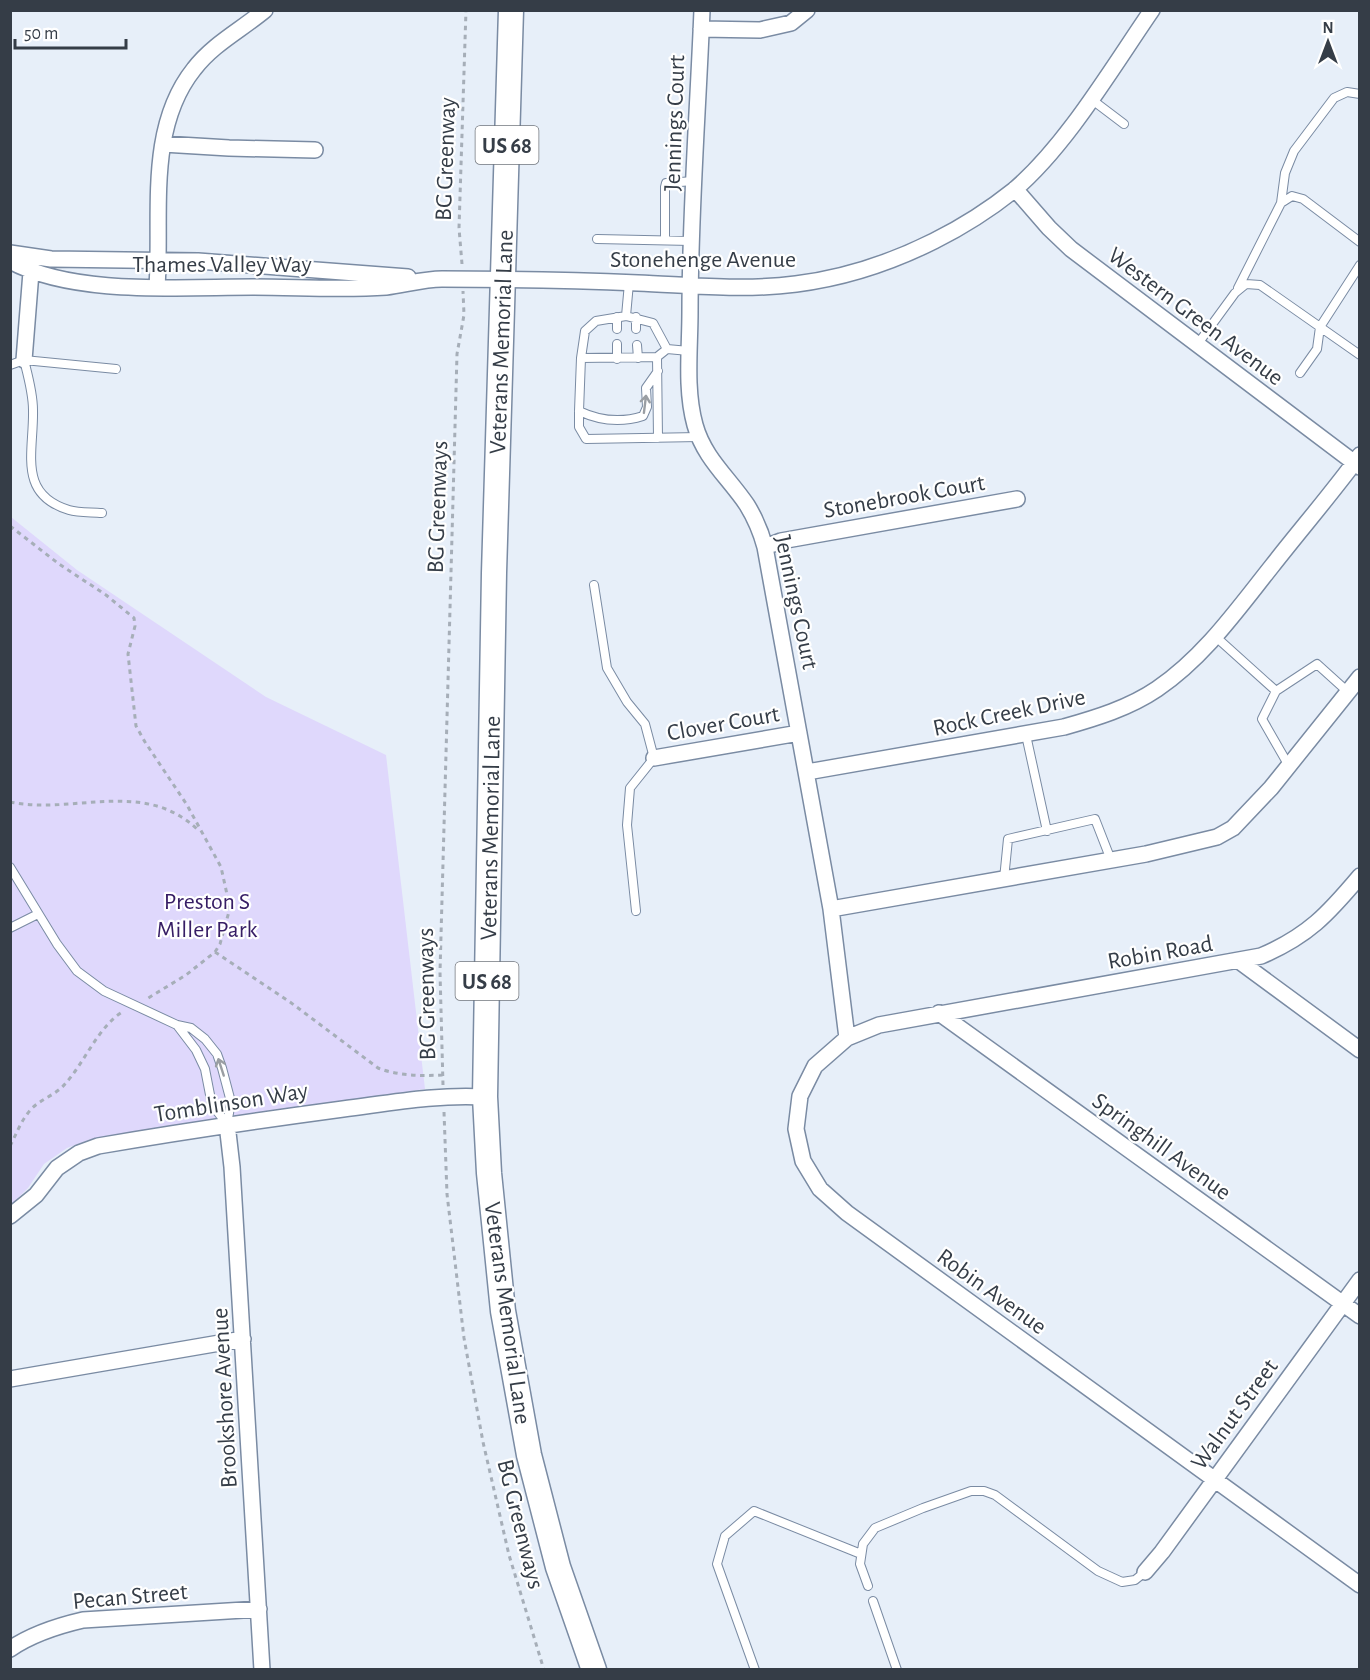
<svg xmlns="http://www.w3.org/2000/svg" width="1370" height="1680" viewBox="0 0 1370 1680" font-family="'Alegreya Sans',sans-serif">
  <style>
    .green { fill: #dfd8fc }
    .lines { fill: none; stroke-linecap: round; stroke-linejoin: round }
    .service-casing { stroke: #7a8ba3; stroke-width: 10 }
    .minor-casing { stroke: #7a8ba3; stroke-width: 18 }
    .primary-casing { stroke: #7a8ba3; stroke-width: 27 }
    .path { stroke: #a6aeb8; stroke-width: 3; stroke-dasharray: 4.5 4.5; stroke-linecap: butt }
    .service { stroke: #fff; stroke-width: 8 }
    .minor { stroke: #fff; stroke-width: 15 }
    .primary { stroke: #fff; stroke-width: 24 }
    .oneway { stroke: #9a9ea3 }
    .labels { text-anchor: middle; stroke-width: 4.5; stroke-linejoin: round; paint-order: stroke }
    .shield { fill: #fff; stroke: #72777e; stroke-width: 1.5 }
    .shield-label { font-size: 22px; font-weight: bold; fill: #353d47 }
    .street-label { font-size: 24px; fill: #353d47; stroke: #fff }
    .park-label { font-size: 24px; fill: #361d65; stroke: #fff }
  </style>
  <rect width="100%" height="100%" fill="#e7eff9"/>
  <!-- green -->
  <path class="green" d="M11,517L77,570L266,697L386,755L425,1089L91,1139L67,1148L44,1164L28,1188L11,1205Z"/>
  <g class="lines">
    <!-- service casing -->
    <g class="service-casing">
      <path id="service" d="M1091,99L1124,124
        M1281,203L1285,173L1294,151L1334,98L1347,92L1360,94
        M597,239L691,241
        M665,240V187L666,183L694,181
        M629,283L626,316L596,321L585,331L581,358L579,411V427L586,439L699,437
        M1238,288L1281,203L1292,196L1303,199L1360,242
        M626,316L653,323L667,349
        M617,317V329
        M636,317V329
        M617,344V359
        M637,345L638,358
        M1197,345L1235,293L1246,284L1260,285L1360,355
        M581,358L657,357
        M24,360C28,376 33,393 33,410C34,452 17,494 69,510C79,513 91,512 102,513
        M10,365L24,360L116,369
        M1300,373L1317,349L1320,327L1360,265
        M579,411C600,421 621,423 643,416L647,407L646,388L658,371
        M658,438L657,357L667,349L689,351
        M594,585L607,668L627,702L645,724L654,758L630,788L627,825L636,911
        M1216,637L1276,691
        M1026,735L1047,831
        M1289,766L1262,719L1276,691L1317,664L1348,692
        M10,867L57,944L77,971L104,991L177,1025L191,1028L205,1039L217,1054L222,1068L231,1102L227,1124
        M1004,879L1008,839L1095,819L1111,860
        M10,928L38,914
        M177,1025L196,1050L205,1069L212,1105L227,1124
        M868,1586L860,1564L863,1544L875,1528L923,1508L971,1491H984L995,1495L1098,1571L1122,1582L1135,1580L1145,1572
        M873,1601L897,1670
        M755,1670L717,1564L725,1536L754,1511L861,1554"/>
    </g>
    <!-- minor casing -->
    <g class="minor-casing">
      <path id="minor" d="M702,10C698,111 690,211 690,312C690,349 685,389 695,425C704,458 729,478 747,505C755,518 761,532 765,547L831,909L847,1038
        M701,29L760,30L791,23L807,10
        M163,144L229,148L315,150
        M1015,189L1049,228L1071,249L1360,467
        M10,253L51,259L198,261L408,277
        M10,261C74,296 181,287 253,287C297,287 342,290 386,287C404,285 423,279 442,279C507,279 573,280 638,283C689,285 744,291 796,284C844,278 890,263 934,241C962,227 989,210 1014,190C1066,146 1112,68 1152,10
        M157,287C162,215 146,129 194,69C213,44 241,30 265,10
        M24,360L31,272
        M765,547L781,541L1017,499
        M654,758L799,733
        M807,772L1064,727C1096,718 1129,708 1157,689C1204,657 1237,610 1272,566C1301,529 1332,493 1360,455
        M1360,876C1328,914 1308,936 1261,956L879,1025L847,1038L815,1066L800,1096L796,1129L803,1161L820,1189L847,1213L1360,1585
        M831,909L1146,854L1217,837L1233,828L1271,788L1360,677
        M1239,961L1360,1050
        M939,1013L1360,1316
        M227,1124L232,1167L262,1670
        M10,1216L36,1195L57,1168L79,1153L98,1146C179,1132 261,1120 343,1109C390,1103 438,1094 485,1097
        M10,1379L243,1339
        M1145,1572L1162,1552L1360,1280
        M10,1649C32,1634 57,1626 83,1620L259,1609"/>
    </g>
    <!-- primary casing -->
    <g class="primary-casing">
      <path id="primary" d="M511,10L494,573L485,1097L489,1173L503,1311L529,1455L558,1567L594,1670"/>
    </g>
    <!-- path -->
    <path class="path" d="M462,264L459,228L466,10
      M10,526L59,564L106,595L134,618L135,626L128,654L136,726L145,742L187,805L221,867L230,908L220,944L215,952L186,975L145,1000
      M10,802C75,815 144,778 198,830
      M215,952L290,1002L378,1068C398,1076 422,1076 443,1075
      M443,1085L440,972L457,354L464,315L463,291
      M444,1112L447,1194L464,1338L483,1442L509,1555L544,1670
      M10,1146C16,1135 20,1123 28,1113C37,1100 55,1096 65,1084C85,1062 99,1025 124,1011"/>
    <!-- service -->
    <use href="#service" class="service"/>
    <!-- minor -->
    <use href="#minor" class="minor"/>
    <!-- primary -->
    <use href="#primary" class="primary"/>
  </g>
  <!-- one-way arrows -->
  <defs><path id="oneway-shaft" d="M-6 0H5M1.5-3L5.5 0L1.5 3" fill="none" stroke-width="1.6" stroke-linecap="round" stroke-linejoin="round" transform="scale(1.5)"/></defs>
  <g class="oneway">
    <use href="#oneway-shaft" transform="translate(645 404) rotate(-83)"/>
    <use href="#oneway-shaft" transform="translate(221 1067) rotate(-108)"/>
  </g>
  <g class="labels">
    <!-- shield labels -->
    <g class="shield">
      <rect x="475.5" y="126" width="63" height="38" rx="4.5"/>
      <rect x="455.5" y="962" width="63" height="38" rx="4.5"/>
    </g>
    <g class="shield-label">
      <text x="507" y="153">US 68</text>
      <text x="487" y="989">US 68</text>
    </g>
    <!-- street labels -->
    <g class="street-label">
      <text transform="translate(674 123) rotate(-88)" y="8">Jennings Court</text>
      <text transform="translate(445 159) rotate(-88)" y="8">BG Greenway</text>
      <text x="703" y="267">Stonehenge Avenue</text>
      <text x="222" y="272">Thames Valley Way</text>
      <text transform="translate(1196 316) rotate(37)" y="8">Western Green Avenue</text>
      <text transform="translate(501 342) rotate(-88)" y="8">Veterans Memorial Lane</text>
      <text transform="translate(904 496) rotate(-10)" y="8">Stonebrook Court</text>
      <text transform="translate(437 507) rotate(-88)" y="8">BG Greenways</text>
      <text transform="translate(797 602) rotate(78)" y="8">Jennings Court</text>
      <text transform="translate(1009 712) rotate(-12)" y="8">Rock Creek Drive</text>
      <text transform="translate(723 723) rotate(-10)" y="8">Clover Court</text>
      <text transform="translate(490 828) rotate(-89)" y="8">Veterans Memorial Lane</text>
      <text transform="translate(1160 952) rotate(-10)" y="8">Robin Road</text>
      <text transform="translate(426 994) rotate(-91)" y="8">BG Greenways</text>
      <text transform="translate(231 1102) rotate(-9)" y="8">Tomblinson Way</text>
      <text transform="translate(1162 1146) rotate(36)" y="8">Springhill Avenue</text>
      <text transform="translate(992 1291) rotate(36)" y="8">Robin Avenue</text>
      <text transform="translate(508 1313) rotate(82)" y="8">Veterans Memorial Lane</text>
      <text transform="translate(224 1398) rotate(-93)" y="8">Brookshore Avenue</text>
      <text transform="translate(1234 1414) rotate(-54)" y="8">Walnut Street</text>
      <text transform="translate(521 1524) rotate(76)" y="8">BG Greenways</text>
      <text transform="translate(130 1596) rotate(-5)" y="8">Pecan Street</text>
    </g>
    <!-- park labels -->
    <g class="park-label">
      <text x="207" y="909">Preston S<tspan x="207" dy="28">Miller Park</tspan></text>
    </g>
  </g>
  <!-- border -->
  <rect width="1370" height="1680" fill="none" stroke="#353d47" stroke-width="24"/>
  <!-- north arrow -->
  <g transform="translate(1328 42)" stroke="#ffffff" stroke-width="4.5" paint-order="stroke">
  <path d="M0-4.5L10 22L0 15L-10 22Z" fill="#353d47"/>
  <text y="-9" font-size="16" font-weight="bold" text-anchor="middle" fill="#353d47">N</text>
  </g>
  <!-- scale -->
  <path d="M15 39v9h111v-9" fill="none" stroke="#353d47" stroke-width="3"/>
  <text x="24" y="39" font-size="18" fill="#353d47" stroke="#ffffff" stroke-width="4.5" paint-order="stroke">50 m</text>
</svg>
